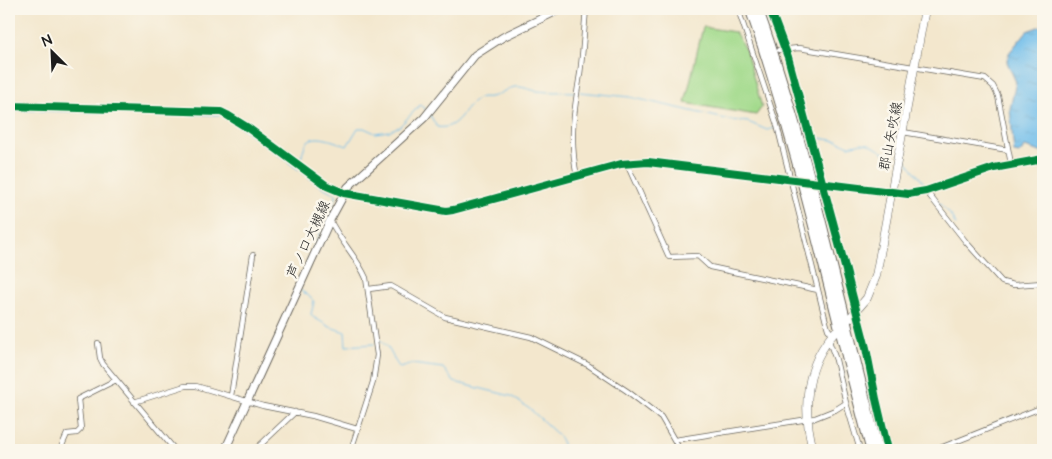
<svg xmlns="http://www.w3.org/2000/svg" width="1052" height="459" viewBox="0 0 1052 459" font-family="'Architects Daughter','Klee One',sans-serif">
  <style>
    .grass { fill: #a3da8c; stroke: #607b54 }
    .water { fill: url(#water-ripples); stroke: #466c83 }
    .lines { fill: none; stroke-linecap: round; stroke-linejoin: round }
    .stream { stroke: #70bdea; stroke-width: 1 }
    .minor-tunnel { stroke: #c8beaa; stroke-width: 4.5; stroke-dasharray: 4.5 2; stroke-linecap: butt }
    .minor-casing { stroke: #67635a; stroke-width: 6 }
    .tertiary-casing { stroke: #67635a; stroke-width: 8 }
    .secondary-casing { stroke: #67635a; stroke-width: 9 }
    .primary-casing { stroke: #67635a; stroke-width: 9 }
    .motorway-casing { stroke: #67635a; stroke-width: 11 }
    .minor { stroke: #fff; stroke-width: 4.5 }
    .tertiary { stroke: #fff; stroke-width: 5.5 }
    .secondary { stroke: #fff; stroke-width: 7 }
    .primary { stroke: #fff; stroke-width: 8 }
    .motorway { stroke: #fff; stroke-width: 9 }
    .cycleway-casing { stroke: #fbf7ec; stroke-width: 11 }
    .cycleway { stroke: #00873e; stroke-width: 8 }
    .labels { text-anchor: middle; stroke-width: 5; stroke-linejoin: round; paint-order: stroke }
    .street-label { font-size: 14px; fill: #1c1c1c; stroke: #fbf7ec }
  </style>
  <defs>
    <pattern id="water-ripples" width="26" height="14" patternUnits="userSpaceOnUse" patternTransform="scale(1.25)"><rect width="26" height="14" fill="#70bdea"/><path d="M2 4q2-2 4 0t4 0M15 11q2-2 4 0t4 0" fill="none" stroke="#60a2c8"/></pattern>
  </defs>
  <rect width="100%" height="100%" fill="#fbf7ec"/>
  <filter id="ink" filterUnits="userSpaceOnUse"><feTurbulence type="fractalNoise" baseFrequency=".02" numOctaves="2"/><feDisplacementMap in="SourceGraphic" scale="10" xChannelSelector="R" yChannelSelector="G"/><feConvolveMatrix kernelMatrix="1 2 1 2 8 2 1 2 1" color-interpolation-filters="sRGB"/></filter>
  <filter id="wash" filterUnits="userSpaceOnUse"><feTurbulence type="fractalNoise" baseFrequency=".0096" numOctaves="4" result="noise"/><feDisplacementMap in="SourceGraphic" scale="20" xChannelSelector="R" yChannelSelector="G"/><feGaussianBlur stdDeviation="1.12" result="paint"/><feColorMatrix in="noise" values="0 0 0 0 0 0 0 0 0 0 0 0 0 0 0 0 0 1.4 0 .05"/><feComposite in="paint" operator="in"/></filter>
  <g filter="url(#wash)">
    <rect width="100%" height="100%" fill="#f3e7cd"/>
    <!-- grass -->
    <path class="grass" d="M703,27L735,32L746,51L762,107L756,115L685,103Z"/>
    <!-- water -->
    <path class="water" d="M1041,26L1043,28V153L1025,147L1019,154L1014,153L1010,109L1016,82L1007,62L1009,53L1027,31Z"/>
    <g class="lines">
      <!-- stream -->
      <path class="stream" d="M580,92L630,97L730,120L748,122L767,130L775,128
        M9,110L223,115
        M430,115L437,127C459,131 463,106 479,98C483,96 486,98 490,97C499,96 506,88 515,87C522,86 530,90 537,91C550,93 563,91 576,92
        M237,124L319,185L336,194V198L313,248
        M813,137L838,141L849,146L862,143L869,144L893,158
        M902,159H905L927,187
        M300,164C302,157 303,146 308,141C317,133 338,143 347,146L358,128H364L375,133L389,131L400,126L420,105L426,110
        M935,199L950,214L956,225
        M300,290L309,296L314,302L311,314L313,317L330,327L345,332L346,346L374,344
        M377,342L380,340C392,349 391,357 400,368L412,364L443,368L454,382L511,396L531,410L557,434L561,439L565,450"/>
    </g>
  </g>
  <g filter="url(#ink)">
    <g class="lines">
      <!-- minor-tunnel -->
      <path class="minor-tunnel" d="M759,54L779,50"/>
      <!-- minor casing -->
      <g class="minor-casing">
        <path id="minor" d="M738,9L777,125L826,322L828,329L833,335
          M770,9L788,57L839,244L866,348L876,399L888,450
          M779,50L799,48L985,79L993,86L998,96L1011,164
          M9,106L221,112L227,115L248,128L327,186L344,193L446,211L453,210L621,164L655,162L796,179
          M903,132L1008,150
          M627,164L669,257L698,256L710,267L818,290
          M577,177C569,138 574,112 580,74C583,52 584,30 586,9
          M815,182L892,192
          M926,191L966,242L1002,282L1014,285L1043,283
          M330,220C340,241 357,257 366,278L377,355L373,382L351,450
          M369,289L391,286L445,317L531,337L588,365L627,391L661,417L680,450
          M829,341L836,360L846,403L860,450
          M98,343L100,358L103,364L175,450
          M231,396L253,255
          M134,402L185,386H196L263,406L313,416L357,429
          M675,440L815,418L835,410L846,403
          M60,450L67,434L77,433L81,429L78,399L116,380
          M255,450L295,412
          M935,450L1043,407"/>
      </g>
      <!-- tertiary casing -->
      <g class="tertiary-casing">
        <path id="tertiary" d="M892,192L908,194L918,193L994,168L1043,159"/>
      </g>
      <!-- secondary casing -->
      <g class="secondary-casing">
        <path id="secondary" d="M225,450L330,220L348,187L424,118L475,55L503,37L561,9"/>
      </g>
      <!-- primary casing -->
      <g class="primary-casing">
        <path id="primary" d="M850,318L867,298L876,276L925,9
          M813,450C802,408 805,364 836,331"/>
      </g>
      <!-- motorway casing -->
      <g class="motorway-casing">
        <path id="motorway" d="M750,9C800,153 831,303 871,450
          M758,9C809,152 840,303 878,450"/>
      </g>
      <!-- minor -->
      <use href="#minor" class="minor"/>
      <!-- tertiary -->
      <use href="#tertiary" class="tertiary"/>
      <!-- secondary -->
      <use href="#secondary" class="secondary"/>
      <!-- primary -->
      <use href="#primary" class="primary"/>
      <!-- motorway -->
      <use href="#motorway" class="motorway"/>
      <!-- cycleway casing -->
      <g class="cycleway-casing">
        <path id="cycleway" d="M770,9L788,57L839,244L866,348L876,399L888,450
          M9,106L221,112L227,115L248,128L327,186L344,193L446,211L453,210L621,164L648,162L908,194L926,191L994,168L1043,159"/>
      </g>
      <!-- cycleway -->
      <use href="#cycleway" class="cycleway"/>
    </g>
  </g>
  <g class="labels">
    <!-- street labels -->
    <g class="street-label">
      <text transform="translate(890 136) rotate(-79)" y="5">郡山矢吹線</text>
      <text transform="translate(308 239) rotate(-65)" y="5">芦ノ口大槻線</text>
    </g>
  </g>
  <!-- margin -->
  <rect width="1052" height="459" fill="none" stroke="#fbf7ec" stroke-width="30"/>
  <!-- north arrow -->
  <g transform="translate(52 52) rotate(336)" stroke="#fbf7ec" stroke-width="4" paint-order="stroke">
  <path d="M0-4L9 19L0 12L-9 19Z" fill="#1c1c1c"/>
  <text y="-8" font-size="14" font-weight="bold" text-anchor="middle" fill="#1c1c1c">N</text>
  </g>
</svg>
